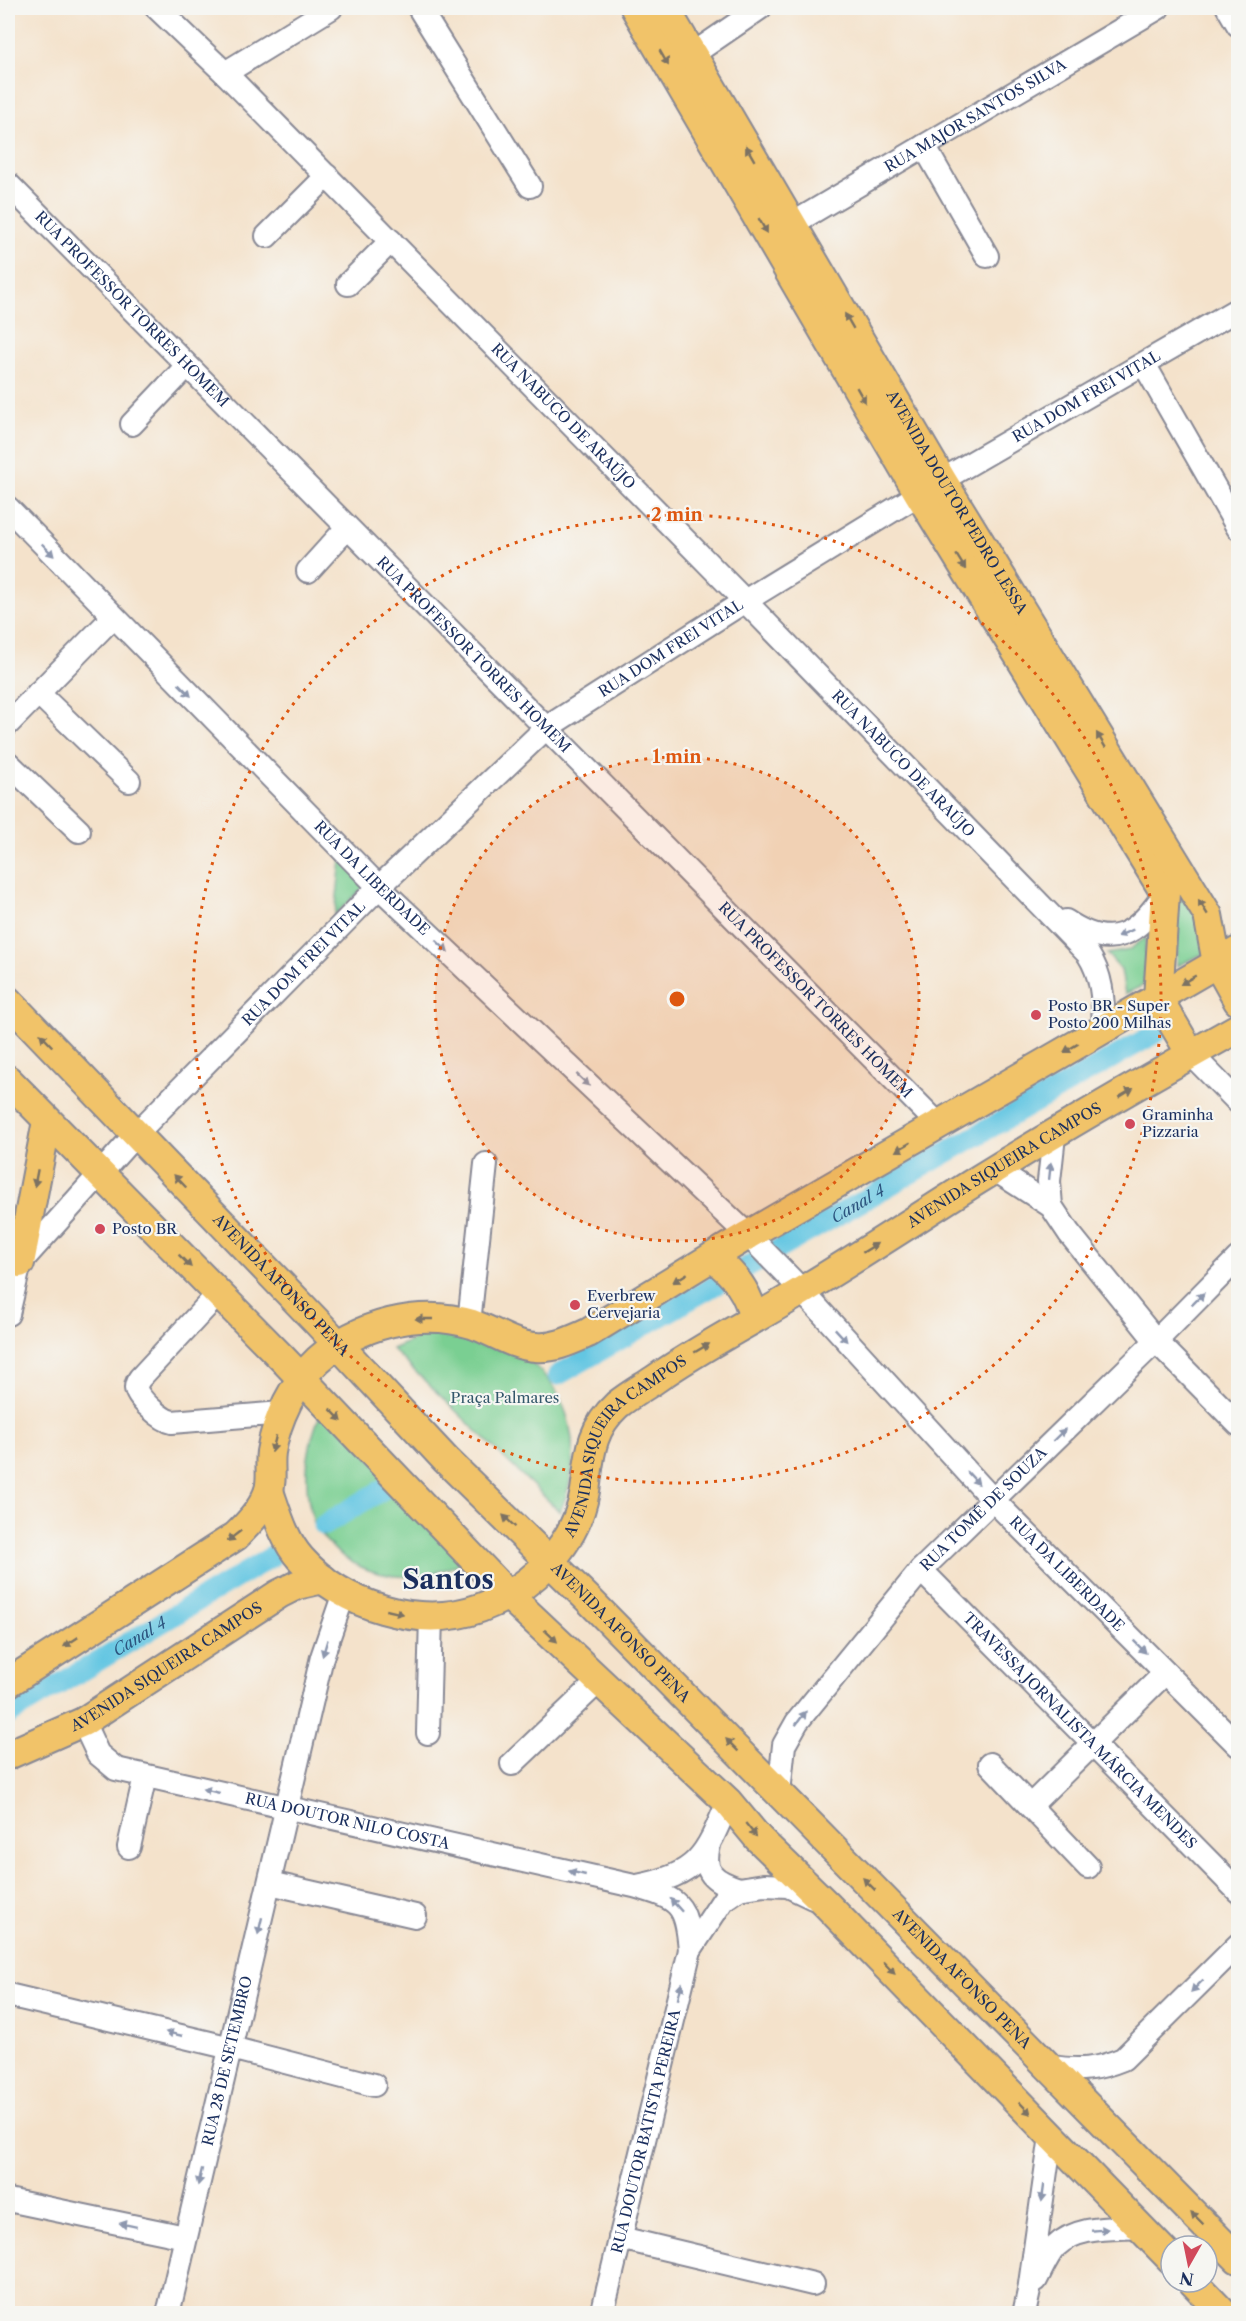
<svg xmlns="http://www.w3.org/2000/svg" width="1246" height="2321" viewBox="0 0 1246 2321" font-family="'Libre Caslon Text',serif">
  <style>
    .green { fill: #7acf92; stroke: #4a7f78; stroke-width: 1.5 }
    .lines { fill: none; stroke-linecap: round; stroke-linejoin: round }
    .canal { stroke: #64c6e2; stroke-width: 21 }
    .minor-casing { stroke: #888894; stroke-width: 26 }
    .major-casing { stroke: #888894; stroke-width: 32 }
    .minor { stroke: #fff; stroke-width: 22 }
    .major { stroke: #f1c369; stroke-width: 28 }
    .oneway { fill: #7b7263 }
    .oneway2 { fill: #8d97ae }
    .ring { fill: none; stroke: #de5710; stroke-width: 3; stroke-dasharray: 3 6 }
    .poi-dot { fill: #d1495b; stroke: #f6f6f2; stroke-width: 2 }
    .labels { text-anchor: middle; stroke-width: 4.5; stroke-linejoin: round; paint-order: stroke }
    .street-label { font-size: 15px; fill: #1b2f5e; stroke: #f6f6f2 }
    .poi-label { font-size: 15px; fill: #1b2f5e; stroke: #f6f6f2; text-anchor: start }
    .park-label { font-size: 15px; fill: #33576b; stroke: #f6f6f2 }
    .water-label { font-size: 16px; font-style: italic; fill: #2d557f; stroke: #f6f6f2 }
    .town-label { font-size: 27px; font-weight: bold; fill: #1b2f5e; stroke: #f6f6f2 }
    .centre { fill: #de5710; stroke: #f6f6f2; stroke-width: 3 }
    .ring-label { font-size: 18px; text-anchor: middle; font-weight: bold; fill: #de5710; stroke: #f6f6f2; stroke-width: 4.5; stroke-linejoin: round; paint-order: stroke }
  </style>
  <rect width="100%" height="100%" fill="#f6f6f2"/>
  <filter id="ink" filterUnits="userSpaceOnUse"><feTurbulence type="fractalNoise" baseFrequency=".0167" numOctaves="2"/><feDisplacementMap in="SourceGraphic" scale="12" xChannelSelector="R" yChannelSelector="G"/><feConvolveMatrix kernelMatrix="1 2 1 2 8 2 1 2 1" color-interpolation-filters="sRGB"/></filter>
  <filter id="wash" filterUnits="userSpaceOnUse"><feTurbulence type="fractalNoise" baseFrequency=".008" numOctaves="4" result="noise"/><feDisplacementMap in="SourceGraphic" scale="24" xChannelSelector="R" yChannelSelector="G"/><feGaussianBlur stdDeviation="1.35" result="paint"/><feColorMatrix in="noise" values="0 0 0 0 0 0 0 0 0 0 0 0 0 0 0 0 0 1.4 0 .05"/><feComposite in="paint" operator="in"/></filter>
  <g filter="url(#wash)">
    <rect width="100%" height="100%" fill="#f4e2cb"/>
    <!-- green -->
    <path class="green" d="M341,859L366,885L335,915Z
      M1178,890L1200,922L1205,953L1177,966Z
      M1146,937L1144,985L1125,994L1121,970L1107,954L1129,950Z
      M439,1334C457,1334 471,1337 488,1343C498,1346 510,1348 519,1354C574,1389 585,1455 560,1512L392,1349L419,1337Z
      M323,1408L390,1480L315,1526C301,1485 305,1447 323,1408Z
      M398,1490L467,1559C418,1588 358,1581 322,1536Z"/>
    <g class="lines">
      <!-- canal -->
      <g class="canal">
        <path id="s1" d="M558,1375L1156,1033"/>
        <path d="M324,1525L387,1487"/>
        <path id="s2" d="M8,1715L271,1557"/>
      </g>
    </g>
  </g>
  <g filter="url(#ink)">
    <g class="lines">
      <!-- minor casing -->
      <g class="minor-casing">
        <g id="minor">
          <path id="s3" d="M157,8L225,73L745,601L1088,954C1103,977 1103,1001 1104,1028"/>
          <path d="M419,8L530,186"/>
          <path d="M1228,8L1238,25"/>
          <path d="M693,54L760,8"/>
          <path d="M225,73L331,8"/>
          <path d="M924,146L987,256"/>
          <path id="s4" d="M8,184L939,1125"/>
          <path id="s5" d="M792,224L1158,8"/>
          <path d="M267,236L327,176"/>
          <path d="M348,284L391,241"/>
          <path d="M1144,364L1238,528"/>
          <path d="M132,424L187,366"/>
          <path id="s6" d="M8,508L379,887L748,1235L791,1279L993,1500L1238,1745"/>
          <path d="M308,571L347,528"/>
          <path d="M38,693L129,781"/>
          <path d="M8,724L113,617"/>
          <path d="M8,763L79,831"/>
          <path d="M1066,921C1112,952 1137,935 1165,893"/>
          <path d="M1191,1054L1238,1102"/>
          <path d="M995,1170L1051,1206L1069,1233L1156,1341L1238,1424"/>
          <path d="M1051,1206L1049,1181L1054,1136"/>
          <path d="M218,1294L140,1378C138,1381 136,1383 136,1388C137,1399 162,1420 172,1422L282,1413"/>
          <path id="s7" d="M8,1314L20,1263L135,1135L379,887L546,728L745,601L942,480L1238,309"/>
          <path d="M469,1323L486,1164"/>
          <path id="s8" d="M921,1570L1238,1891"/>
          <path id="s9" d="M83,1722L98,1754L116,1769L634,1886C679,1899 686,1902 690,1950"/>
          <path d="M428,1733L431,1615"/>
          <path d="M512,1764L599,1681"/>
          <path d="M990,1764L1088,1867"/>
          <path id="s10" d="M779,1793L784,1745L797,1722L921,1570L1156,1341L1238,1258"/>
          <path d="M1030,1806L1165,1673"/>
          <path d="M709,1845C702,1873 714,1881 739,1889"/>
          <path d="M129,1847L145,1776"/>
          <path d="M270,1883L415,1916"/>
          <path d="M637,1886C698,1874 705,1857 728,1802"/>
          <path d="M8,1995L231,2048L374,2085"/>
          <path d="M1051,2067C1079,2071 1096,2070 1123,2059L1238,1945"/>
          <path d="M8,2200L185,2237"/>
          <path d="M620,2238L813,2284"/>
          <path d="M1036,2280C1042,2269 1047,2256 1055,2247C1077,2225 1113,2229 1141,2227"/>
          <path id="s11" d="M168,2314L322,1657L344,1593"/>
          <path id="s12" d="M602,2314L690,1950L723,1900L739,1889L764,1885L788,1886L813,1898"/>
          <path d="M1024,2314L1029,2291L1051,2136"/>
        </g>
      </g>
      <!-- major casing -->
      <g class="major-casing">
        <g id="major">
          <path d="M635,8L919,494L1165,893L1158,998L1191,1054"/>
          <path id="s13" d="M665,8L942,480L1208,915L1217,963L1238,1001"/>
          <path id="s14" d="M8,1001L318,1323L446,1460L590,1601L1238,2259"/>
          <path d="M8,1080L282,1358L509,1596L728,1802L758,1838L826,1904L1171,2259"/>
          <path d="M712,1257C732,1272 750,1293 753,1319"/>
          <path d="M20,1263L47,1121"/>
          <path id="s15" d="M269,1491C277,1514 284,1540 301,1559C343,1606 419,1630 480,1608C530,1590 576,1546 585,1491C590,1457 589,1431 617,1405C628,1396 642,1388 654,1380C702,1346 755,1320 805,1289C863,1254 919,1217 976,1181C1062,1128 1150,1077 1238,1028"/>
          <path d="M8,1683L236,1536C249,1523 261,1511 268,1493C273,1481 269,1465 271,1452C276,1420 294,1382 318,1360C358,1324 420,1308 472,1324C493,1331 513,1346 536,1347C554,1349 572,1340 588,1333L748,1235L1238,951"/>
          <path id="s16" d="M8,1755L83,1722L279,1594L297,1585L323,1579"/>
          <path d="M1193,2282L1224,2314"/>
        </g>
      </g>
      <!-- minor -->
      <use href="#minor" class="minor"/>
      <!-- major -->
      <use href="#major" class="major"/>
    </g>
    <!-- one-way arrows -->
    <defs><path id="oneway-solid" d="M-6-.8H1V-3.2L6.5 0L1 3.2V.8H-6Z" transform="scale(1.5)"/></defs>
    <g class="oneway">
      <use href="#oneway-solid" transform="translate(664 58) rotate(60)"/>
      <use href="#oneway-solid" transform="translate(750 153) rotate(-120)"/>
      <use href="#oneway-solid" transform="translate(763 226) rotate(60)"/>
      <use href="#oneway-solid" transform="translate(849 321) rotate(-120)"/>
      <use href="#oneway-solid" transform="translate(861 395) rotate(60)"/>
      <use href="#oneway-solid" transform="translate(961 562) rotate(58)"/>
      <use href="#oneway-solid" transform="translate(1101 740) rotate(-121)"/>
      <use href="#oneway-solid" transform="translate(1203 907) rotate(-121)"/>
      <use href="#oneway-solid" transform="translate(1188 980) rotate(150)"/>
      <use href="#oneway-solid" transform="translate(46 1040) rotate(-134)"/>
      <use href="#oneway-solid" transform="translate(1071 1048) rotate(149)"/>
      <use href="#oneway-solid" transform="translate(1126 1093) rotate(-31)"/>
      <use href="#oneway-solid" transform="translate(903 1147) rotate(150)"/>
      <use href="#oneway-solid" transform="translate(36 1178) rotate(101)"/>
      <use href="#oneway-solid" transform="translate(180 1181) rotate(-134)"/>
      <use href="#oneway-solid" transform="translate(870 1248) rotate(-32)"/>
      <use href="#oneway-solid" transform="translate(185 1261) rotate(45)"/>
      <use href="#oneway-solid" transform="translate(680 1278) rotate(148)"/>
      <use href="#oneway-solid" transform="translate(424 1319) rotate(180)"/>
      <use href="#oneway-solid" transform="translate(702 1348) rotate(-30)"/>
      <use href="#oneway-solid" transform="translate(336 1415) rotate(46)"/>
      <use href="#oneway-solid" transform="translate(274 1444) rotate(104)"/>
      <use href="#oneway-solid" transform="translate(509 1521) rotate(-136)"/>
      <use href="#oneway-solid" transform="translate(234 1536) rotate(142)"/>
      <use href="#oneway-solid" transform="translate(395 1612) rotate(13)"/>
      <use href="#oneway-solid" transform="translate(551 1636) rotate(43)"/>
      <use href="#oneway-solid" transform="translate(71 1642) rotate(147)"/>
      <use href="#oneway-solid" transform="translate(732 1745) rotate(-135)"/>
      <use href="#oneway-solid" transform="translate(751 1830) rotate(51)"/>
      <use href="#oneway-solid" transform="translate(869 1884) rotate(-135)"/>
      <use href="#oneway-solid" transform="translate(889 1968) rotate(46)"/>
      <use href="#oneway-solid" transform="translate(1025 2108) rotate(46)"/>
      <use href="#oneway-solid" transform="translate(1197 2218) rotate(-135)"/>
    </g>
    <g class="oneway2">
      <use href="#oneway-solid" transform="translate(48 550) rotate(46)"/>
      <use href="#oneway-solid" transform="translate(185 690) rotate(45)"/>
      <use href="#oneway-solid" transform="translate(1125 933) rotate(158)"/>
      <use href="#oneway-solid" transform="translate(442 946) rotate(43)"/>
      <use href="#oneway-solid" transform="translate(583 1080) rotate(43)"/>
      <use href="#oneway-solid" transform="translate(1050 1171) rotate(-84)"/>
      <use href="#oneway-solid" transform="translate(1198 1299) rotate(-45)"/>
      <use href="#oneway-solid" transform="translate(841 1335) rotate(47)"/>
      <use href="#oneway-solid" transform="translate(1059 1435) rotate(-44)"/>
      <use href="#oneway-solid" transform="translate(973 1478) rotate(47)"/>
      <use href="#oneway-solid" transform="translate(1140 1647) rotate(45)"/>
      <use href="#oneway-solid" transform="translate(325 1648) rotate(107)"/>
      <use href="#oneway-solid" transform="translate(801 1718) rotate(-53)"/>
      <use href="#oneway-solid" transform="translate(211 1791) rotate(-167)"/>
      <use href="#oneway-solid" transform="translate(577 1873) rotate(-167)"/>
      <use href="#oneway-solid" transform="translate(676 1905) rotate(-132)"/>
      <use href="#oneway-solid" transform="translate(260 1926) rotate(103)"/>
      <use href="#oneway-solid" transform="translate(1197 1986) rotate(135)"/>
      <use href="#oneway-solid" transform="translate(680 1991) rotate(-76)"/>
      <use href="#oneway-solid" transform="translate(174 2034) rotate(-167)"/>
      <use href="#oneway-solid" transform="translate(200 2177) rotate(104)"/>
      <use href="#oneway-solid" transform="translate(1043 2193) rotate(98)"/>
      <use href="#oneway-solid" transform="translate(128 2225) rotate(-168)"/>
      <use href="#oneway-solid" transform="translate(1100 2230) rotate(-5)"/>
    </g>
  </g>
  <!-- distance rings -->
  <circle cx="677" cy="999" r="242" fill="#de5710" fill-opacity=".12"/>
  <g class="ring">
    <circle cx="677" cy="999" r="242"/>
    <circle cx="677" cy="999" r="484"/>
  </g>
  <!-- markers -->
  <g class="poi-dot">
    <circle cx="1036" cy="1015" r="6"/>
    <circle cx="1130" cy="1124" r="6"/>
    <circle cx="100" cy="1229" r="6"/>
    <circle cx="575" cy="1305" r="6"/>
  </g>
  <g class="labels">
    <!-- street labels -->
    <g class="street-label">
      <text dy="5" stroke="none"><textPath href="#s5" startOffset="213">RUA MAJOR SANTOS SILVA</textPath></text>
      <text dy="5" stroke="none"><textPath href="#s4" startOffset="176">RUA PROFESSOR TORRES HOMEM</textPath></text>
      <text dy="5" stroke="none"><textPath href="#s7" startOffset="1437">RUA DOM FREI VITAL</textPath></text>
      <text dy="5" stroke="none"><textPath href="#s3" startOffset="576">RUA NABUCO DE ARAÚJO</textPath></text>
      <text dy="5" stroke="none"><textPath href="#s13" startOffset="574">AVENIDA DOUTOR PEDRO LESSA</textPath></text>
      <text dy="5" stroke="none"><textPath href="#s7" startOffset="951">RUA DOM FREI VITAL</textPath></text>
      <text dy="5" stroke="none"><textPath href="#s4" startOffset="662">RUA PROFESSOR TORRES HOMEM</textPath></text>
      <text dy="5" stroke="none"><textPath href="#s3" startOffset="1062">RUA NABUCO DE ARAÚJO</textPath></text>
      <text dy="5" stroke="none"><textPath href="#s6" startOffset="519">RUA DA LIBERDADE</textPath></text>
      <text dy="5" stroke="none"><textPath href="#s7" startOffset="465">RUA DOM FREI VITAL</textPath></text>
      <text dy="5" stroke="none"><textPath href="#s4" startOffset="1148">RUA PROFESSOR TORRES HOMEM</textPath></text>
      <text dy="5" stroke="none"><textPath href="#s15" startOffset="986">AVENIDA SIQUEIRA CAMPOS</textPath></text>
      <text dy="5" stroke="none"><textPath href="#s14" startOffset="394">AVENIDA AFONSO PENA</textPath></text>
      <text dy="5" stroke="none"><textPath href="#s15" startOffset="500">AVENIDA SIQUEIRA CAMPOS</textPath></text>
      <text dy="5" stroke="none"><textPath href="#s10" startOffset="358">RUA TOMÉ DE SOUZA</textPath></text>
      <text dy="5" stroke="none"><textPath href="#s6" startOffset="1503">RUA DA LIBERDADE</textPath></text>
      <text dy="5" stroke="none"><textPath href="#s14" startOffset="880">AVENIDA AFONSO PENA</textPath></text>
      <text dy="5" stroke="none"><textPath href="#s16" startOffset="182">AVENIDA SIQUEIRA CAMPOS</textPath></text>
      <text dy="5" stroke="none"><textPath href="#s8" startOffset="226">TRAVESSA JORNALISTA MÁRCIA MENDES</textPath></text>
      <text dy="5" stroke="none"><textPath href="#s9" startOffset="296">RUA DOUTOR NILO COSTA</textPath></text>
      <text dy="5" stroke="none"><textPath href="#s14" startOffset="1366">AVENIDA AFONSO PENA</textPath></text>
      <text dy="5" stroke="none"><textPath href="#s11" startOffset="260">RUA 28 DE SETEMBRO</textPath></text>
      <text dy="5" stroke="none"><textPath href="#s12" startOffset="188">RUA DOUTOR BATISTA PEREIRA</textPath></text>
    </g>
    <!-- poi labels -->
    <g class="poi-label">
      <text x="1048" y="1011">Posto BR - Super<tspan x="1048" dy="17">Posto 200 Milhas</tspan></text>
      <text x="1142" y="1120">Graminha<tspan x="1142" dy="17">Pizzaria</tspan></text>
      <text x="112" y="1234">Posto BR</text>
      <text x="587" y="1301">Everbrew<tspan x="587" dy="17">Cervejaria</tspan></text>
    </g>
    <!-- park labels -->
    <g class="park-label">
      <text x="505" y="1403">Praça Palmares</text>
    </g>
    <!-- water labels -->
    <g class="water-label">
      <text dy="6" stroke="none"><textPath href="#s1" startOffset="345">Canal 4</textPath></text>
      <text dy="6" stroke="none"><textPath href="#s2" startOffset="153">Canal 4</textPath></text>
    </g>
    <!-- town labels -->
    <g class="town-label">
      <text x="448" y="1589">Santos</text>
    </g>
  </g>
  <circle cx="677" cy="999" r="9" class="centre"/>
  <g class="ring-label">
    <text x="677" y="521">2 min</text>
    <text x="677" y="763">1 min</text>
  </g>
  <!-- margin -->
  <rect width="1246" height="2321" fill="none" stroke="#f6f6f2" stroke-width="30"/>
  <!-- north arrow -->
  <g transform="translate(1189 2264) rotate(189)"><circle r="28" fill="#f6f6f2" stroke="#9ea6b7" stroke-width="1.5"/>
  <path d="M0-4.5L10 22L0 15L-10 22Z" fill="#d1495b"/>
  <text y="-9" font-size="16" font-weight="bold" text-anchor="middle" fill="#1b2f5e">N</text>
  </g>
</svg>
